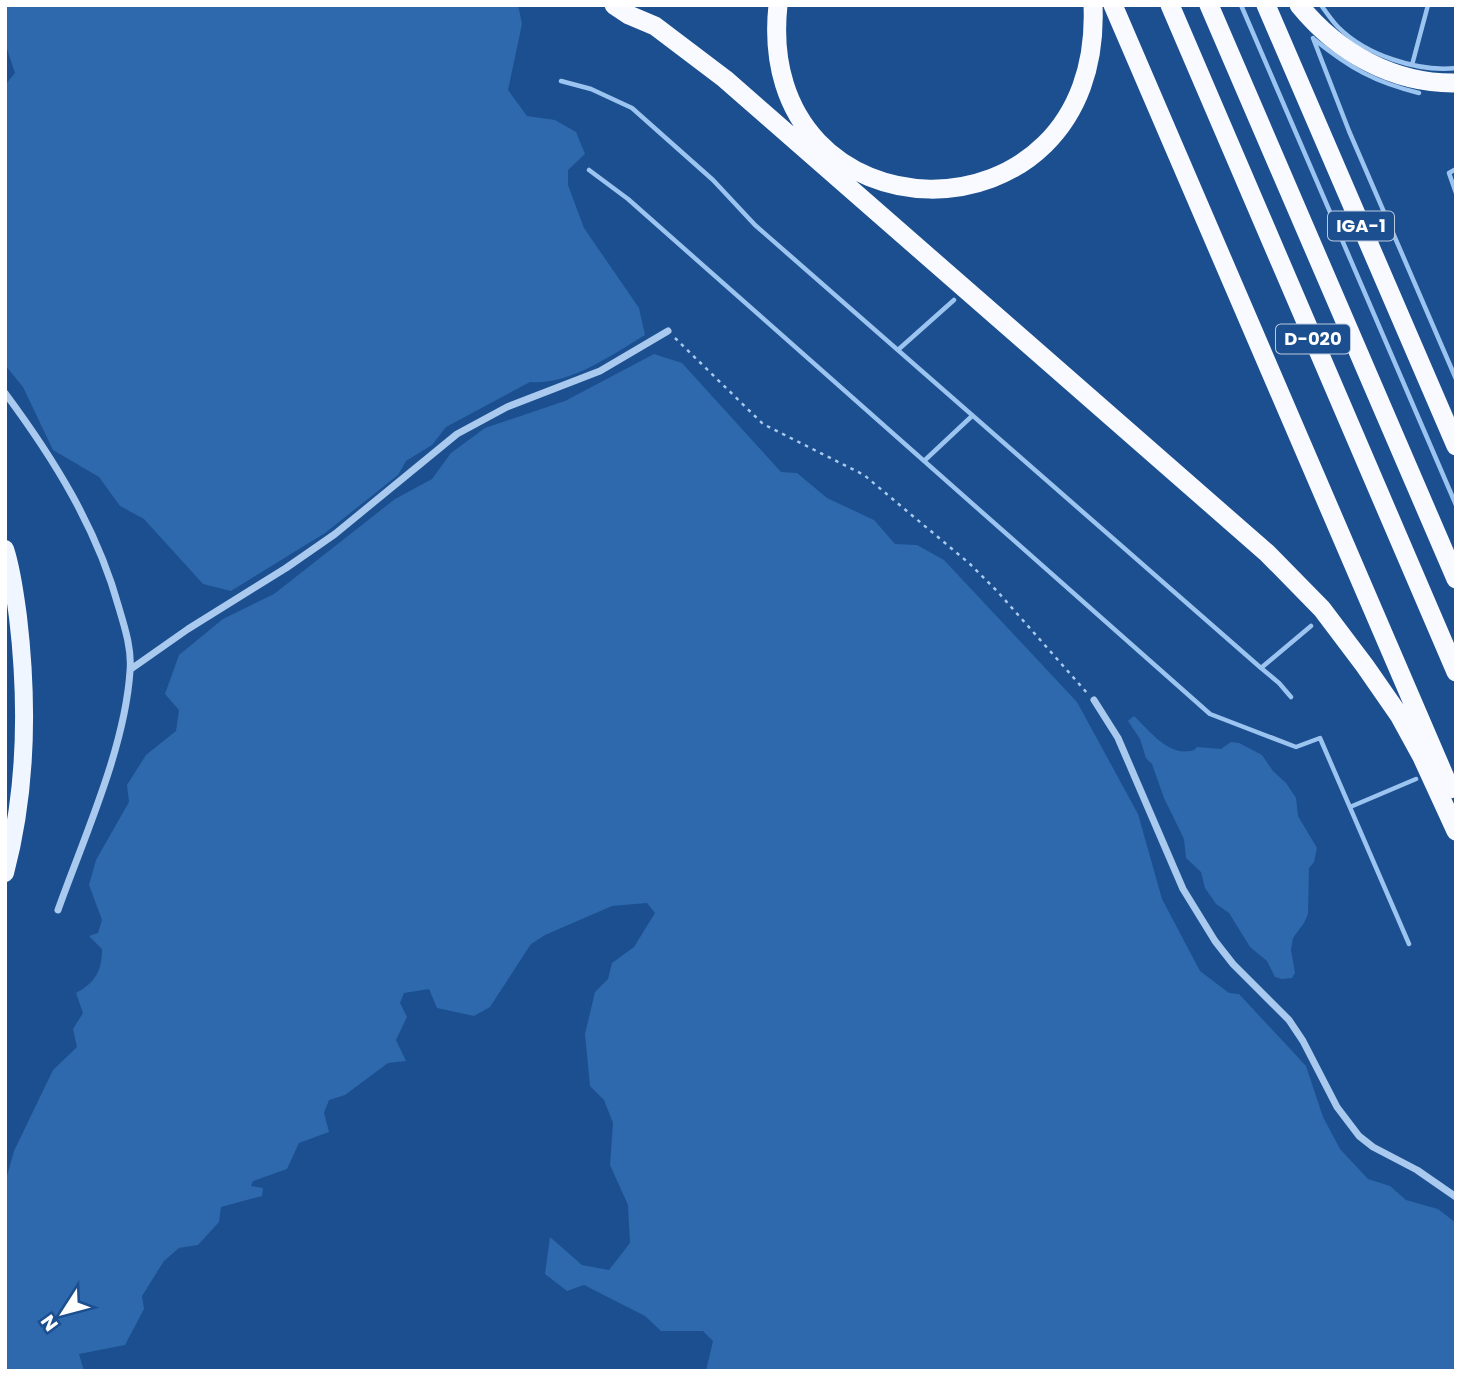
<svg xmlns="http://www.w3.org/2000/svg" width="1461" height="1376" viewBox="0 0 1461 1376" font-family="Poppins,sans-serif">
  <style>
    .green { fill: #2e69ad }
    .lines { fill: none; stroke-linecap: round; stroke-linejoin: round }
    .stream { stroke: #9cc4f0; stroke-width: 4.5 }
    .path { stroke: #a9c9ee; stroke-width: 2.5; stroke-dasharray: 3.5 5; stroke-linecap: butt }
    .minor { stroke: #a9c9ee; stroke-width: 7 }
    .primary { stroke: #f0f6ff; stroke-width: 18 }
    .trunk { stroke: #f8faff; stroke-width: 19 }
    .labels { text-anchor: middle; stroke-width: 6; stroke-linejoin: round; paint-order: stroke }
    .shield { fill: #1b4f8f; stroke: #bbcadd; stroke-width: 2 }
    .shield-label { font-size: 18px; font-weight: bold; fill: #fff }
  </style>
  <rect width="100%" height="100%" fill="#1b4f8f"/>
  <!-- green -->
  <path class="green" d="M5,5H518L522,24L508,90L527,116L555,120L576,132L585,154L568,170V185L584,228L639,308L645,335C611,355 571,385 530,382L446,427L432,445L406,461L398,475L325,533L231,591L203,584L144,519L120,506L99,477L53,450L23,387L5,365V85L15,73L5,43Z
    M654,354L682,363L781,472L797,473L827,498L874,520L895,544L917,545L944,560L1077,702L1138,814L1162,899L1200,971L1229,993L1239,994L1306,1066L1323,1117L1340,1149L1368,1179L1390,1186L1406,1200L1438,1209L1456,1223V1371H706L713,1341L703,1331H661L645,1316L584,1285L567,1291L545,1274L550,1237L582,1265L609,1270L630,1243L628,1205L610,1165L613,1123L604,1100L590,1086L585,1034L595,992L608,979L612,963L634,947L655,913L647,903L612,906L545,935L531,944L490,1007L474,1016L437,1008L429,989L404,993L400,1003L407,1017L396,1040L406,1061L388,1063L345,1095L329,1100L324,1113L329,1132L299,1143L287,1169L253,1181L251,1186L263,1188L262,1196L221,1207L219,1222L198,1245L179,1248L164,1261L142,1296L144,1309L125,1345L79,1354L84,1371H5V1183L14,1151L53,1070L77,1047L73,1029L83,1013L76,993C95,983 102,971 102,949L89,936L98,933L102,920L89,885L96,860L129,802L127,785L146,755L176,731L179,710L165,694L179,655L223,619L274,594L395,499L432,479L451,453L485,428L565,401Z
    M1134,716C1150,731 1169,758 1194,750L1197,747L1221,749L1231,742L1239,743L1262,755L1273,771L1286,783L1296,798L1298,816L1317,848L1314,862L1309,868L1308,914L1304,923L1293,938L1291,950L1295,973L1292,978L1282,979L1275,977L1267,961L1250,947L1229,913L1216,904L1205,888L1201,872L1186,858L1184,839L1164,798L1152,764L1146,758L1140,739L1128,721Z"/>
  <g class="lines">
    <!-- stream -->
    <path class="stream" d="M1241,5L1456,505
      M1321,5C1326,12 1332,21 1338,27C1366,55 1417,72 1456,68
      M1313,38L1349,131L1456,379
      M1315,40C1350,68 1374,82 1419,93
      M1412,65L1428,5
      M561,81L591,89L632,108L713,180L755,225L1261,668
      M1456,169L1449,173L1456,193
      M589,170L628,199L1210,714L1296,747L1320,738L1409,944
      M899,349L954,300
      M924,461L972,416
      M1291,697L1279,683L1261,668L1311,626
      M1350,807L1416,779"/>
    <!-- path -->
    <path class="path" d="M675,338L763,424L864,475L970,564L997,591L1088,694"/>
    <!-- minor -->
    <path class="minor" d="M5,393C54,459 97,528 119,608C125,628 132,650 130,671C125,748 84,837 58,910
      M131,669L188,629L286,568L335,534L457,434L507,407L600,371L668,331
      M1094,700L1118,738L1183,889L1215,941L1233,964L1289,1020L1303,1041L1337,1107L1359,1136L1373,1147L1417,1170L1456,1197"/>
    <!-- primary -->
    <path class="primary" d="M5,549C12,570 15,595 18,617C28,702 27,790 5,873"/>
    <!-- trunk -->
    <path class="trunk" d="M614,5L629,15L655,26L725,79L1267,553L1322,609L1365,666L1399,715L1422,757L1456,831
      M778,5C752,246 1104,255 1093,5
      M1113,5L1450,789
      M1170,5L1456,672
      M1209,5L1456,579
      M1266,5L1456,446
      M1299,5C1338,53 1394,84 1456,83"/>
  </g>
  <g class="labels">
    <!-- shield labels -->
    <g class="shield">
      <rect x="1328" y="211.5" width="66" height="29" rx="5"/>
      <rect x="1276" y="324.5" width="74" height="29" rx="5"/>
    </g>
    <g class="shield-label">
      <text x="1361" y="232">IGA-1</text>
      <text x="1313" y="345">D-020</text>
    </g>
  </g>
  <!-- border -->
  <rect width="1461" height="1376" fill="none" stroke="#ffffff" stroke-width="14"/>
  <!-- north arrow -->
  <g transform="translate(63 1313) rotate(234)" stroke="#1b4f8f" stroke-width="5" paint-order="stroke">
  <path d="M0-5L12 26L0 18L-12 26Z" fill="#ffffff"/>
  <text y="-10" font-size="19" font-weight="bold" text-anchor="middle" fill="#ffffff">N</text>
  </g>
</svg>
